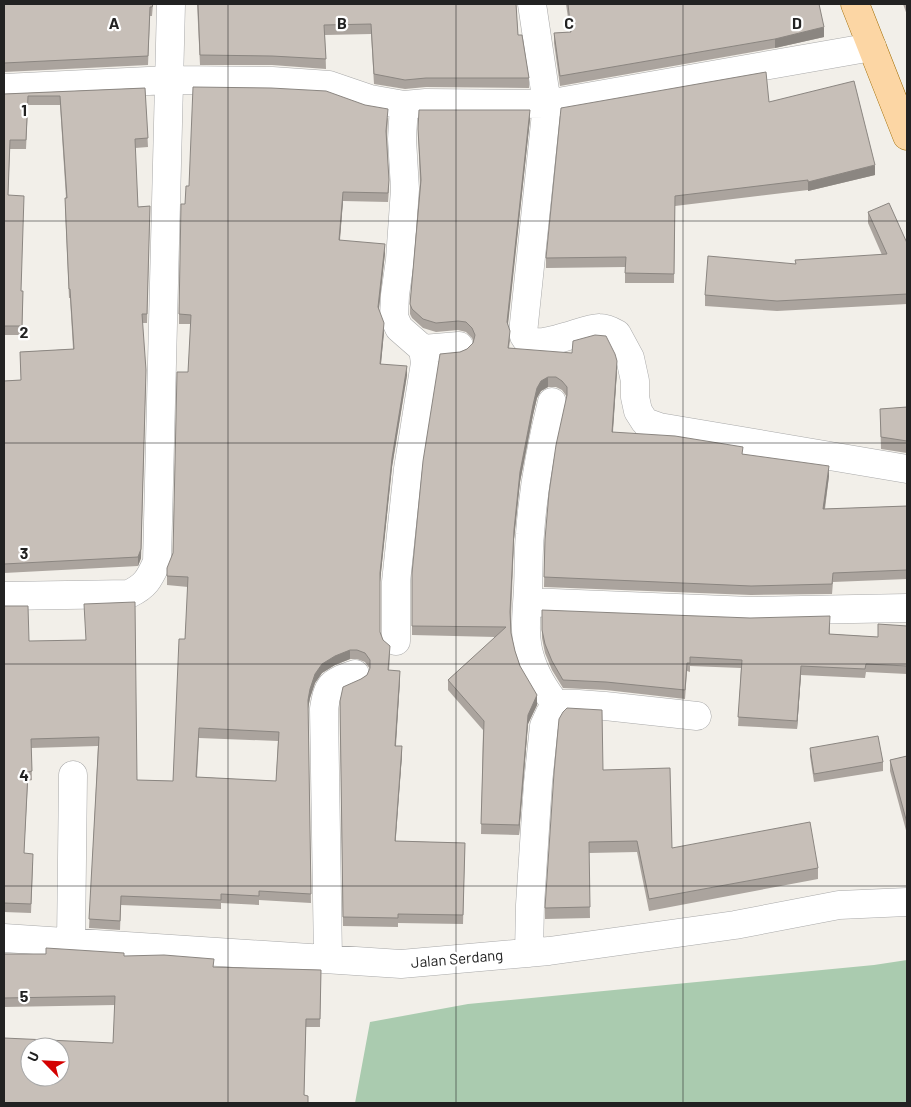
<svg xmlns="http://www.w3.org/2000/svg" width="911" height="1107" viewBox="0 0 911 1107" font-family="Barlow,sans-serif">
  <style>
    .cemetery { fill: #aacbaf }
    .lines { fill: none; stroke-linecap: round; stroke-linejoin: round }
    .minor-casing { stroke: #a9a9a9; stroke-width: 29 }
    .major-casing { stroke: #a06b00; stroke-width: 29 }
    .minor { stroke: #fff; stroke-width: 28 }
    .major { stroke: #fcd6a4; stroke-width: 28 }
    .wall { fill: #aba49e; fill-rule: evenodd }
    .shaded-wall { fill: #8b8681 }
    .building { fill: #c7bfb8; stroke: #8b8681; fill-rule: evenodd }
    .grid { fill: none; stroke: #222; stroke-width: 1; stroke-opacity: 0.55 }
    .labels { text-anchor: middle; stroke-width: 4.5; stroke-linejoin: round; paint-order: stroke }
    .street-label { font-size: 15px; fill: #222; stroke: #fff }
    .grid-label { font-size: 16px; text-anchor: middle; font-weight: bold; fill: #222; stroke: #fff; stroke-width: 4.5; stroke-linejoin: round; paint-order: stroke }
  </style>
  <rect width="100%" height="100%" fill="#f2efe9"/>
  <!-- cemetery -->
  <path class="cemetery" d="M907,960V1103H355L370,1022L468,1004L874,965Z"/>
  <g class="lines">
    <!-- minor casing -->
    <g class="minor-casing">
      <path id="minor" d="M532,4L547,104L523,333C528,357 585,327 599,328C605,328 612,331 617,334L630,358L635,381V397L638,411L645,422L659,427L907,469
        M4,88L169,80L272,81L329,85L370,99L404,105L426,103L547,104L872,47
        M423,349L459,346
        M552,402C541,446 533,490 530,534C528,552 529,570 528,588C527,610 523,635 530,657C535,675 546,692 558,707
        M4,596L129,594C146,586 149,579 157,562L171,4
        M528,602L751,611L907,608
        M396,641V582L408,469L425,363L423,349L399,328L394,317L395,295L400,260L405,189L402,139L404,105
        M4,938L401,964L549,951L735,925L839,905L907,902
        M71,942L73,775
        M529,953L530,905L538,783L544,726L550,713L562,704H578L605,706L697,716
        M328,959L324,709C328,683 331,683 355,674"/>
    </g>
    <!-- major casing -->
    <g class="major-casing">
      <path id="major" d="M855,4L907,136"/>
    </g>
    <!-- minor -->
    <use href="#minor" class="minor"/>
    <!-- major -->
    <use href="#major" class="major"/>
  </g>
  <!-- wall -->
  <path class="wall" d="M4,4H153L152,16H150L148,65L4,72Z
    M197,4H516L518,35L529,78V88L426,87L405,89L374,84L371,34L325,35L326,69L272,65H200Z
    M566,4H819L824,37L775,48L560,86L554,43V33L570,32Z
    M903,4H907V15Z
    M145,88L148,147L135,148L138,207L150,206L147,323H142L141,558L138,566L4,573V381L21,380L20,352L73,349L70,298H69L65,207V198H66L60,105H28L26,149H10L8,195L21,291H23L22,335H4V94Z
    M769,102L875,175L808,191V190L675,206L674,283H625V267L546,268V258Z
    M388,118L387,135L389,189L388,202L343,201L340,240L385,253L379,309L384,332L381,364L407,375L392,467L380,582V632L383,640L390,655L389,671L400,680L396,746L402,755L395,841L465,843L463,924L398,923V927L343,926L340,701L361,679L367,675L370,669L365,662L357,659H350L335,665L322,673L315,683L310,698L308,708L311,903L259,900V905L221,903V909L121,905L120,930L89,928L98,746L31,748L32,780L28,781L24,853L33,863L31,913L4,912V606L29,641L137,780L173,781L185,639L188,587L167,585V576L173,553L188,372L191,324H179V314L185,204L189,186ZM199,738L278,741L276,781L197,777Z
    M530,119L508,325L510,341L509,348L617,371L613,432L743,454L829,476L825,509L907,506V579L833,582L832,594L751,595L544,587L545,539L567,397L562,390L556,387H548L541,391L537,398L533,415L520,482L514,539L511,617V633L515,651L520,666L537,705L528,724L519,835L481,834L483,730L448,690V680L496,637L412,635V573L460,352L467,349L473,343V341L472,338L466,332L458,330L436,332L423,328L412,318L410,314V304L420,184L418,129Z
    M868,212L907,243V304L777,311L705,306V295L795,264L882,255L868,223Z
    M907,407V453L881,449L880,409Z
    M542,610L830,625V634L878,637L907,626V674L866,672L865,678L801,675L797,729L738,726L741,668L690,666V672L687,671L685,699L606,690L563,688L552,670L545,653L542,638Z
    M810,748L883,762V771L814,782L810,756Z
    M907,756V834L890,771V760Z
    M603,770L672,848L818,868V879L649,911L637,852L589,853L590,918L545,919V908Z
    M4,954L124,956L214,967L321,970L320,1027H306L304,1095L308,1103L113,1043L115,1005L4,1007Z"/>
  <!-- shaded-wall -->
  <path class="shaded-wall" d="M824,27V37L775,48V39Z
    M530,110V119L507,331V322Z
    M875,165V175L808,191V182Z
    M343,192V201L339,249V240Z
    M385,244V253L378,316V307Z
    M384,323V332L380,373V364Z
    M617,361V371L612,442V432Z
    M407,366V375L392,467L380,582V573L392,458Z
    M146,370L141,558L138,566V557Z
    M548,377V387L541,391L537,398L533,415L520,482L514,539L510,622L514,530L520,472L533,405L537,388L541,381Z
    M829,466V476L823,519V509Z
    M350,650V659L335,665L322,673L315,683L310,698L308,709V700L310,689L315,674L322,664L335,656Z
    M801,666V675L797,729V721Z
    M400,671V680L395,755V746Z
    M537,695V705L528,724L519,835V825L528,715Z
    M402,746V755L395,850V841Z"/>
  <!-- building -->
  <path class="building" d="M4,4H153L152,7H150L148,56L4,63Z
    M198,4H516L518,35H522L529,78H426L405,80L374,74L371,24L324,25L326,59L272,56L200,55Z
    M568,4H819L824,27L775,39L560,76L554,33L571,32Z
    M766,72L769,102L854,81L875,165L808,182V180L675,196L674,274L625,273L626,257L546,258L561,108Z
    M193,87L271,88L326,91L365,105L388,109L386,131L389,180L388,193L343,192L339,240L385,244L378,307L384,323L380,364L407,366L392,458L380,573V632L383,640L390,646L388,670L400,671L395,746H402L395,841L465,843L463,915L398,914V918L343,917L340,701L343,687L361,679L367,675L370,668V660L365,653L357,650H350L335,656L322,664L315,674L310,689L308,700L311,894L259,891V896L221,894V900L121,896L120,921L89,919L99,737L31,739L32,771L28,772L24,853L33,854L31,904L4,903V606H28L29,641L86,640L84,604L135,602L137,780L173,781L179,639H185L188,577L167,576V568L173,553L177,372H188L191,315L179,314L181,204H185L186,186H189ZM199,728L279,732L276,781L196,777Z
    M145,88L148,138L135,139L138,207L150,206L147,314H142L146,370L141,549L138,557L4,564V381L21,380L20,352L74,349L70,289H69L65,198H67L60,96H28L26,140H10L8,195L24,196L21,291H23L22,326H4V94Z
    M419,110H530L507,322L510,331L508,348L572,353L573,341L595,335L606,336L615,354L617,361L612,432L675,436L743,447L742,454L829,466L823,509L907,506V570L833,573L832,584L751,586L544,577L545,539L549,493L556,445L567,395V387L562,381L556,377H548L541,381L537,388L533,405L520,472L514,530L510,612L511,633L515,651L520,666L537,695L528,715L519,825L481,824L484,721L448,680L506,627L412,626V573L423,461L440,354L460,352L467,349L473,343L475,335L472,328L466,322L458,321L436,323L423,319L412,309L410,304L421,180L418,129Z
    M889,203L907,243V294L777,301L705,295L708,256L796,264L795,260L887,254L868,212Z
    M907,407V441L881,437L880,409Z
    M542,610L750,618L830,616L829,634L878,637V624L907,626V666L866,664L865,669L801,666L797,721L738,717L742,660L690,657V663H687L685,690L606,682L563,680L552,661L545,644L542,630Z
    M567,708L602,710L603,770L670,768L672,848L810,822L818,868L649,899L637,841L589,842L590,907L545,908L554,773L559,719L563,712Z
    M878,736L883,762L814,774L810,748Z
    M907,756V823L890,760Z
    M46,948L124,953V956L164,955L214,959L213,967L321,970L320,1019H306L304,1095L308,1096V1103H4V1038L113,1043L115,996L4,998V954H46ZM30,1047H60V1077H30Z"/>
  <!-- grid -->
  <path class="grid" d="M228,4V1103M456,4V1103M683,4V1103M4,221H907M4,443H907M4,664H907M4,886H907"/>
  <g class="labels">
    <!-- street labels -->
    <g class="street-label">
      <text transform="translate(457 959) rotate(-5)" y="5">Jalan Serdang</text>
    </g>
  </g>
  <g class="grid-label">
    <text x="114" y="29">A</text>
    <text x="342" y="29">B</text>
    <text x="569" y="29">C</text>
    <text x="797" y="29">D</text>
    <text x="24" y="116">1</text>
    <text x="24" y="338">2</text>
    <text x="24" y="559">3</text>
    <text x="24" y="781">4</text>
    <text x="24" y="1002">5</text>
  </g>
  <!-- border -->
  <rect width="911" height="1107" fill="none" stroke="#222222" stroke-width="10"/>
  <!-- north arrow -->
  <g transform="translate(45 1062) rotate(294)"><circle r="24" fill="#ffffff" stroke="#a7a7a7"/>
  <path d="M0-4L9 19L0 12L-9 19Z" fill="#d40000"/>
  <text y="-8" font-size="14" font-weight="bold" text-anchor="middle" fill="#222222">U</text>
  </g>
</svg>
